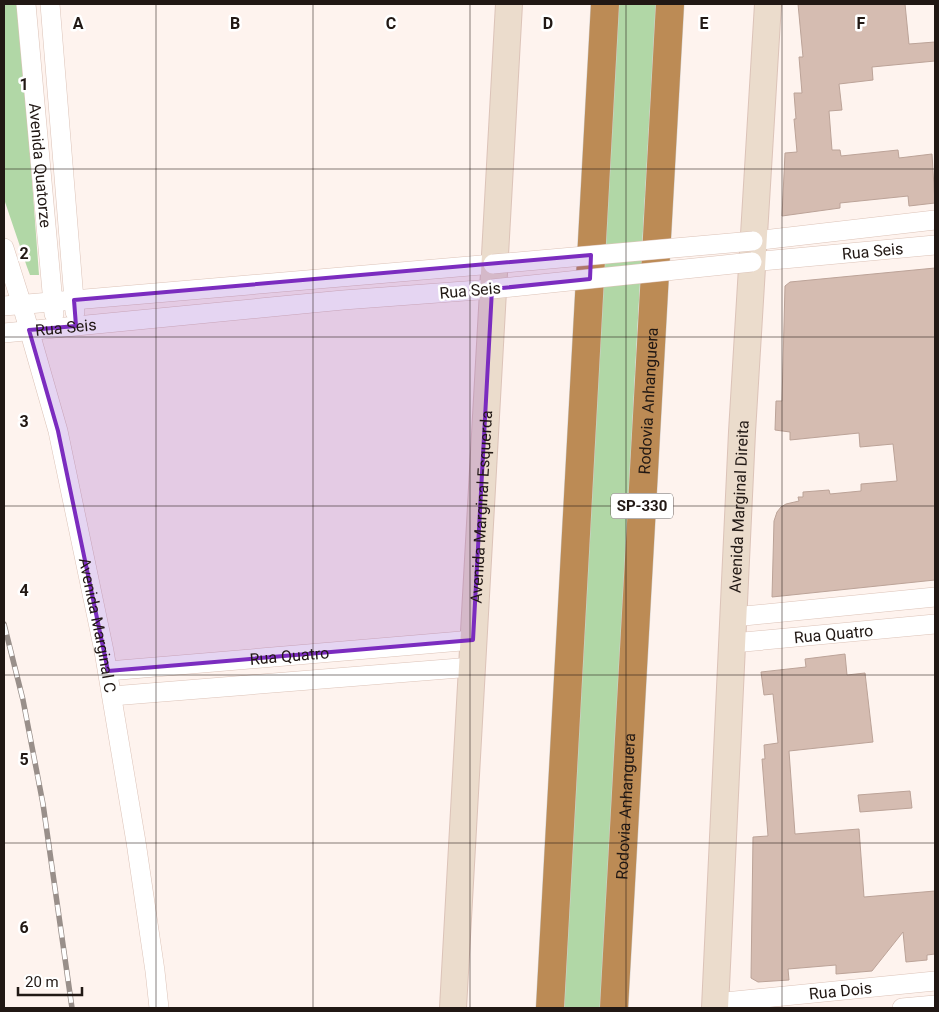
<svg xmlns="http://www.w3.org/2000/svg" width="939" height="1012" viewBox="0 0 939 1012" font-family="Roboto,sans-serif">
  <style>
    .green { fill: #b1d7a6 }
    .building { fill: #d5bcb1; stroke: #bca398 }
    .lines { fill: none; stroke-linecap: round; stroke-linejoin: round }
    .street-casing { stroke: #dcc3b8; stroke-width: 20 }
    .secondary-casing { stroke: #dcc3b8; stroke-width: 28 }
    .highway-casing { stroke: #d3d1d0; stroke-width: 29 }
    .street { stroke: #fff; stroke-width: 19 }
    .secondary { stroke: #ebdccc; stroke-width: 26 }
    .highway { stroke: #bc8b55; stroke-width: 28 }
    .rail-casing { stroke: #998f8a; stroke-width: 5.5 }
    .rail { stroke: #fff; stroke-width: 4; stroke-dasharray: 11; stroke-linecap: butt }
    .street-bridge-casing { stroke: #dcc3b8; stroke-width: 20; stroke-linecap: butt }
    .street-bridge { stroke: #fff; stroke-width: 19 }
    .marked { fill: #7b2cbf; fill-opacity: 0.2; stroke: #7b2cbf; stroke-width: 4; stroke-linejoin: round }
    .grid { fill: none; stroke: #211814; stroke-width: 1; stroke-opacity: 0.55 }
    .labels { text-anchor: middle; stroke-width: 5; stroke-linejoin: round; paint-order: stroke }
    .shield { fill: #fff; stroke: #645d5a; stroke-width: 1 }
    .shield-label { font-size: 15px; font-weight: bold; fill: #211814 }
    .street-label { font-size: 16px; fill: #211814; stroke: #fff }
    .grid-label { font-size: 16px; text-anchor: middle; font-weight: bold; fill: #211814; stroke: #fff; stroke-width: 5; stroke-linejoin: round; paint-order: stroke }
  </style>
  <rect width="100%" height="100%" fill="#fef3ee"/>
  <!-- green -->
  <path class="green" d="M4,4H19L39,275H30L27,267L4,199Z
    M618,4H656L637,336L602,1008H564Z"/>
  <!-- building -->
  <path class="building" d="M798,4H905L909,44L935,42V61L872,67L873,80L839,84L842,110L829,111L832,150H840L841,156L898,150L899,158L932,154L935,203L909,206L908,196L840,203V208L782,216L785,153L797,152L794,119H796L794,93H802L799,57H803Z
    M935,268V580L772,597L774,521L777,512L781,507L786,504L799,501L798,497H803V492L829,490L830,494L861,491V484L897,481L893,444L860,447L859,433L790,440V432L775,430L776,401H782L785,286L790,282Z
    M845,654L847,675L865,673L873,742L789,751L795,834L859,829L864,897L935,891V954L927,955V960L906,962L903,932L872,971L836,974V965L788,969L789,980L758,982L751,978L753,837L768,836L762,759H765L764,745L778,743L773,694L764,695L761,672L806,667L805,659Z
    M910,791L912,808L860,812L858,795Z"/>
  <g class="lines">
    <!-- street casing -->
    <g class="street-casing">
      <g id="street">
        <path id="s1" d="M26,4L54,314"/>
        <path d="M50,4L75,312"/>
        <path d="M753,241L935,220"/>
        <path id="s2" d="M4,248L22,305L58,431L104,651L136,842L155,971L159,1008"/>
        <path id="s3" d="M752,262L935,245"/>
        <path d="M4,306L493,264"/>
        <path id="s4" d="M4,333L343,300L492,289"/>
        <path d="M734,617L935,597"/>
        <path id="s5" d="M733,643L935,624"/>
        <path id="s6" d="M108,671L473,640"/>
        <path d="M112,696L472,667"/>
        <path id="s7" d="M715,1003L935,981"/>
        <path d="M902,1008L935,1005"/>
      </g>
    </g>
    <!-- secondary casing -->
    <g class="secondary-casing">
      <g id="secondary">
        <path id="s8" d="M453,1008L509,4"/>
        <path id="s9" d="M715,1008L742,432L768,4"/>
      </g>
    </g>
    <!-- highway casing -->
    <g class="highway-casing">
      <g id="highway">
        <path d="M550,1008L605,4"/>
        <path id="s10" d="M614,1008L670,4"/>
      </g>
    </g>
    <!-- street -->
    <use href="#street" class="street"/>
    <!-- secondary -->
    <use href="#secondary" class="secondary"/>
    <!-- highway -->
    <use href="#highway" class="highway"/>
    <!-- rail casing -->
    <g class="rail-casing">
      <path id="rail" d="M4,624L23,700L43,804L72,1008"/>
    </g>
    <!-- rail -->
    <use href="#rail" class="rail"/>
    <!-- street-bridge casing -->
    <g class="street-bridge-casing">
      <path id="street-bridge" d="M493,264L753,241
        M492,289L752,262"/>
    </g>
    <!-- street-bridge -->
    <use href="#street-bridge" class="street-bridge"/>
  </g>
  <!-- marked area -->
  <path class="marked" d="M591,255L590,279L492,289L473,640L108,671L58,431L29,330L76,326L74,300Z"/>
  <!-- grid -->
  <path class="grid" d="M156,4V1008M313,4V1008M470,4V1008M626,4V1008M782,4V1008M4,169H935M4,337H935M4,506H935M4,675H935M4,843H935"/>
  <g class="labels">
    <!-- shield labels -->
    <rect class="shield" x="611" y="493.5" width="62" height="25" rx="4"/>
    <g class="shield-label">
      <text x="642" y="511">SP-330</text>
    </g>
    <!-- street labels -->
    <g class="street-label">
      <text dy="6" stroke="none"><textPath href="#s1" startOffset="162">Avenida Quatorze</textPath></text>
      <text dy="6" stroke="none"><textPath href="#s3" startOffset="121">Rua Seis</textPath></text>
      <text transform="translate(470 290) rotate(-5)" y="6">Rua Seis</text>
      <text dy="6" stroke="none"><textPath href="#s4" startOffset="62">Rua Seis</textPath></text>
      <text dy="6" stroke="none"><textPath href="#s10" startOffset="608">Rodovia Anhanguera</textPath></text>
      <text dy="6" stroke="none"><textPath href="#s8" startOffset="502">Avenida Marginal Esquerda</textPath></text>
      <text dy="6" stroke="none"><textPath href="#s9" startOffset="502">Avenida Marginal Direita</textPath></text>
      <text dy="6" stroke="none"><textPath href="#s2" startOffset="389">Avenida Marginal C</textPath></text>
      <text dy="6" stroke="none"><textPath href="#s5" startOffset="101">Rua Quatro</textPath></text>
      <text dy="6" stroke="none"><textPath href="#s6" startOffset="182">Rua Quatro</textPath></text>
      <text dy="6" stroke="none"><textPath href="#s10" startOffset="202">Rodovia Anhanguera</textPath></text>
      <text dy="6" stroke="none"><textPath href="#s7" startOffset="126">Rua Dois</textPath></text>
    </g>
  </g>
  <g class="grid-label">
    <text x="78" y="29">A</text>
    <text x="235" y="29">B</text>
    <text x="391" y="29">C</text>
    <text x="548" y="29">D</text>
    <text x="704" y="29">E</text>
    <text x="861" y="29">F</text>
    <text x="24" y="90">1</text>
    <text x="24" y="259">2</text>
    <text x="24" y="427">3</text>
    <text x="24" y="596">4</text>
    <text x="24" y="765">5</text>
    <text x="24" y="933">6</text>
  </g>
  <!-- border -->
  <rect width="939" height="1012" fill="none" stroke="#211814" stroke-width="10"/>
  <!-- scale -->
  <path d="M18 987v8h64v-8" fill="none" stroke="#211814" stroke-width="2.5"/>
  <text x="25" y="987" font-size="15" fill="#211814" stroke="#ffffff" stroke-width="4" paint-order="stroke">20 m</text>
</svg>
